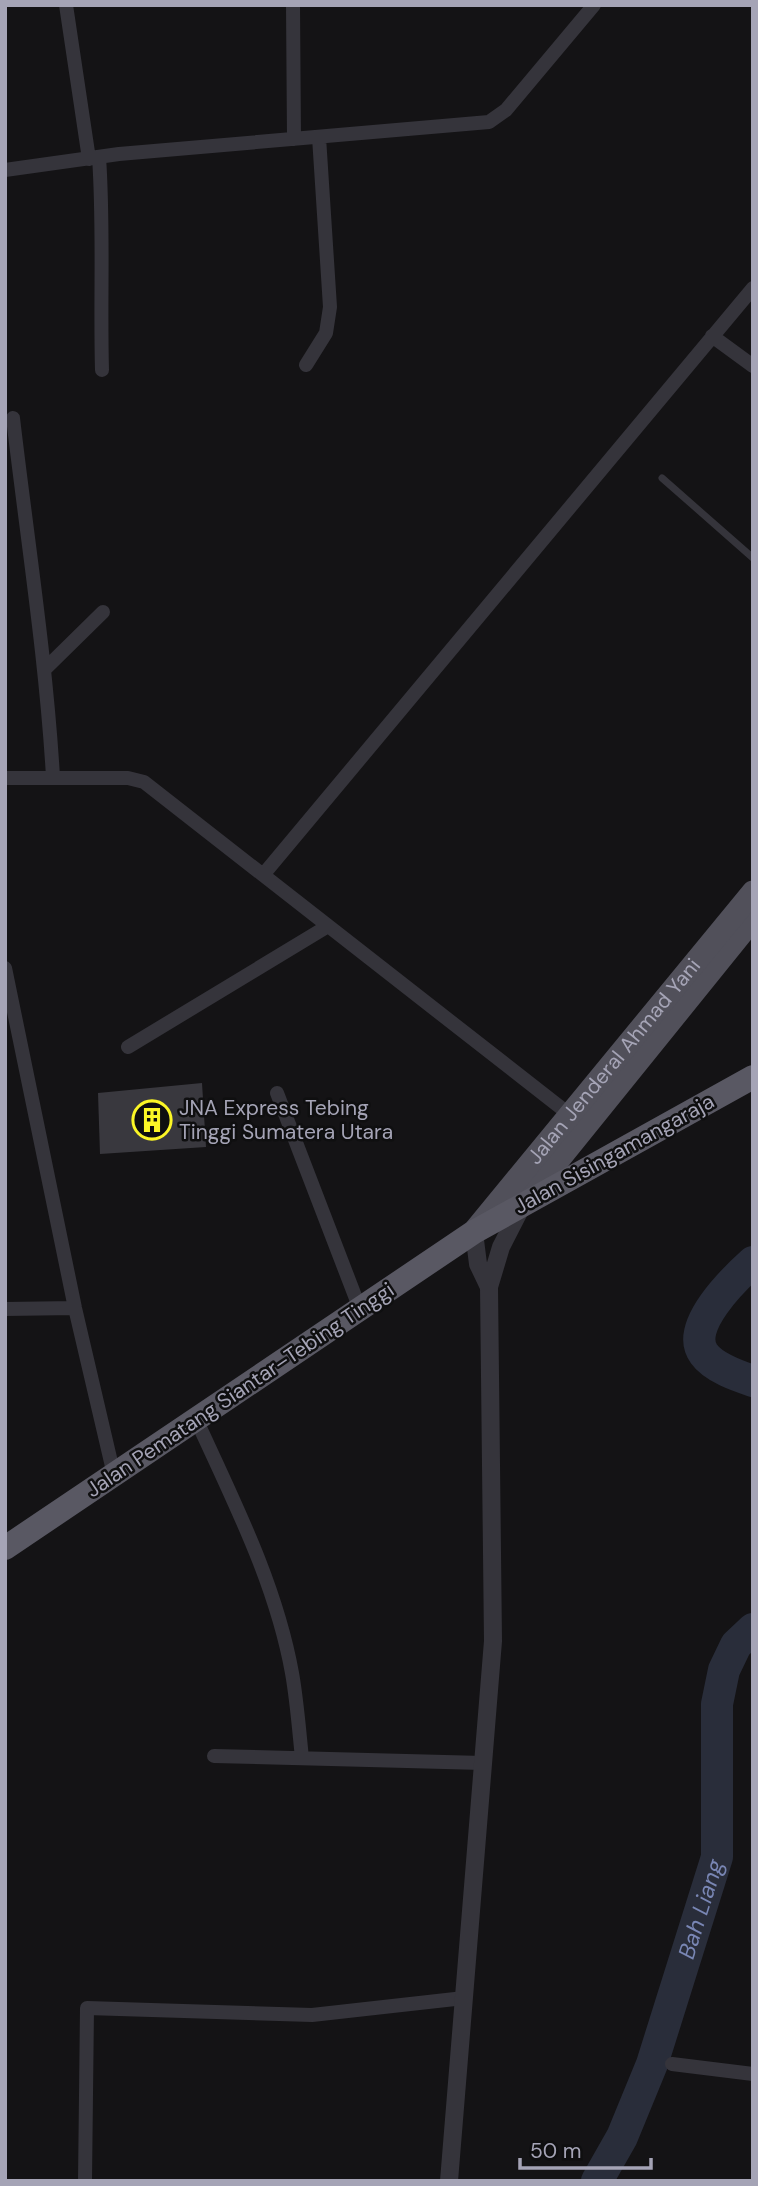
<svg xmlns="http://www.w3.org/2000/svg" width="758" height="2186" viewBox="0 0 758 2186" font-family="'DM Sans',sans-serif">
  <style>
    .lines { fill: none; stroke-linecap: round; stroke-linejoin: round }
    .river { stroke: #292d3a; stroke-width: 32 }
    .building { fill: #39383e }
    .service { stroke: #35343b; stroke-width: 7 }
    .minor { stroke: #35343b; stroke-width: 14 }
    .tertiary { stroke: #35343b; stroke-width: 18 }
    .primary { stroke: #51505a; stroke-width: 23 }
    .trunk { stroke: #595863; stroke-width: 24 }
    .labels { text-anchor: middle; stroke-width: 5; stroke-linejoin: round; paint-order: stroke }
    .street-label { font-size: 21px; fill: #a5a4b6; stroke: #0f0f10 }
    .poi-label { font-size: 21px; fill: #a5a4b6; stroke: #0f0f10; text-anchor: start }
    .water-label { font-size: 23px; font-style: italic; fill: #7986b4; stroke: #0f0f10 }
  </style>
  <rect width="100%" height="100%" fill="#141315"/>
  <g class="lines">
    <!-- river -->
    <g class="river">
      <path d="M753,1262C734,1279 684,1327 704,1354C714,1368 738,1376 753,1381"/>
      <path id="s1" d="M597,2181L622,2137L652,2064L717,1857V1704L724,1670L736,1645L753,1629"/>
    </g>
  </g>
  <!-- building -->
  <path class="building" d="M202,1083L206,1147L100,1154L98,1093Z"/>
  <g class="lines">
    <!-- service -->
    <path class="service" d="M662,478L753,558"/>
    <!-- minor -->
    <path class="minor" d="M66,5L89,159
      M293,5L294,139
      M99,157C104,228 100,299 102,370
      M5,170L119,154L489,122L506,110L594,5
      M712,336L753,366
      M306,365L326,333L330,307L319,137
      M13,418C27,538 46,657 53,777
      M45,669L103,612
      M5,778H128L144,782L574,1118
      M263,875L753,288
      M5,968L75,1308L114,1475
      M128,1047L328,926
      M277,1093L360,1309
      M5,1309L75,1308
      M196,1419C234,1502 276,1584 292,1673C297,1701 299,1730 302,1758
      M214,1756L483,1763
      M672,2064L753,2074
      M85,2181L87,2008L312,2015L464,1998"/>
    <!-- tertiary -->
    <path class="tertiary" d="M474,1232L478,1264L489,1287
      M449,2181L493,1641L489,1287L501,1247L522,1206"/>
    <!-- primary -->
    <g class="primary">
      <path d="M522,1205L753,919"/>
      <path id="s2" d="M476,1229L753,892"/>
    </g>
    <!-- trunk -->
    <path class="trunk" d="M5,1548L474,1232L753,1077"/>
  </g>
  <!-- icons -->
  <defs>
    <g id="building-ring" transform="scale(2.0125)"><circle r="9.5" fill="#0f0f10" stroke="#fbf626" stroke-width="1.5"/><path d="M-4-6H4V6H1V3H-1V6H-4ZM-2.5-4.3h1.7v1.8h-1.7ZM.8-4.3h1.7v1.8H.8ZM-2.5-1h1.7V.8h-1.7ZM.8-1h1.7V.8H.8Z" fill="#fbf626"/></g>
  </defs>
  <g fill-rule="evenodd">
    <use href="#building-ring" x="152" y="1120"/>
  </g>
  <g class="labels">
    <!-- street labels -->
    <g class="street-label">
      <text dy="7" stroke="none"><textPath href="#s2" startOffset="217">Jalan Jenderal Ahmad Yani</textPath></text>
      <text transform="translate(614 1154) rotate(-29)" y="7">Jalan Sisingamangaraja</text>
      <text transform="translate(240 1390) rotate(-34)" y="7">Jalan Pematang Siantar–Tebing Tinggi</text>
    </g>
    <!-- poi labels -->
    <g class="poi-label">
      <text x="179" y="1115">JNA Express Tebing<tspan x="179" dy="24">Tinggi Sumatera Utara</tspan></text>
    </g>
    <!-- water labels -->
    <g class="water-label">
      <text dy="8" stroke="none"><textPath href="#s1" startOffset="292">Bah Liang</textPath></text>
    </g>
  </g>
  <!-- border -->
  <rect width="758" height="2186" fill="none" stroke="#a5a4b6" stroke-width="14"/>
  <!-- scale -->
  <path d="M520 2158v10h131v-10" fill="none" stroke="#a5a4b6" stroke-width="3.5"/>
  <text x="530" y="2158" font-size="21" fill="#a5a4b6" stroke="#0f0f10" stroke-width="5" paint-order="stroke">50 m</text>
</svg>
